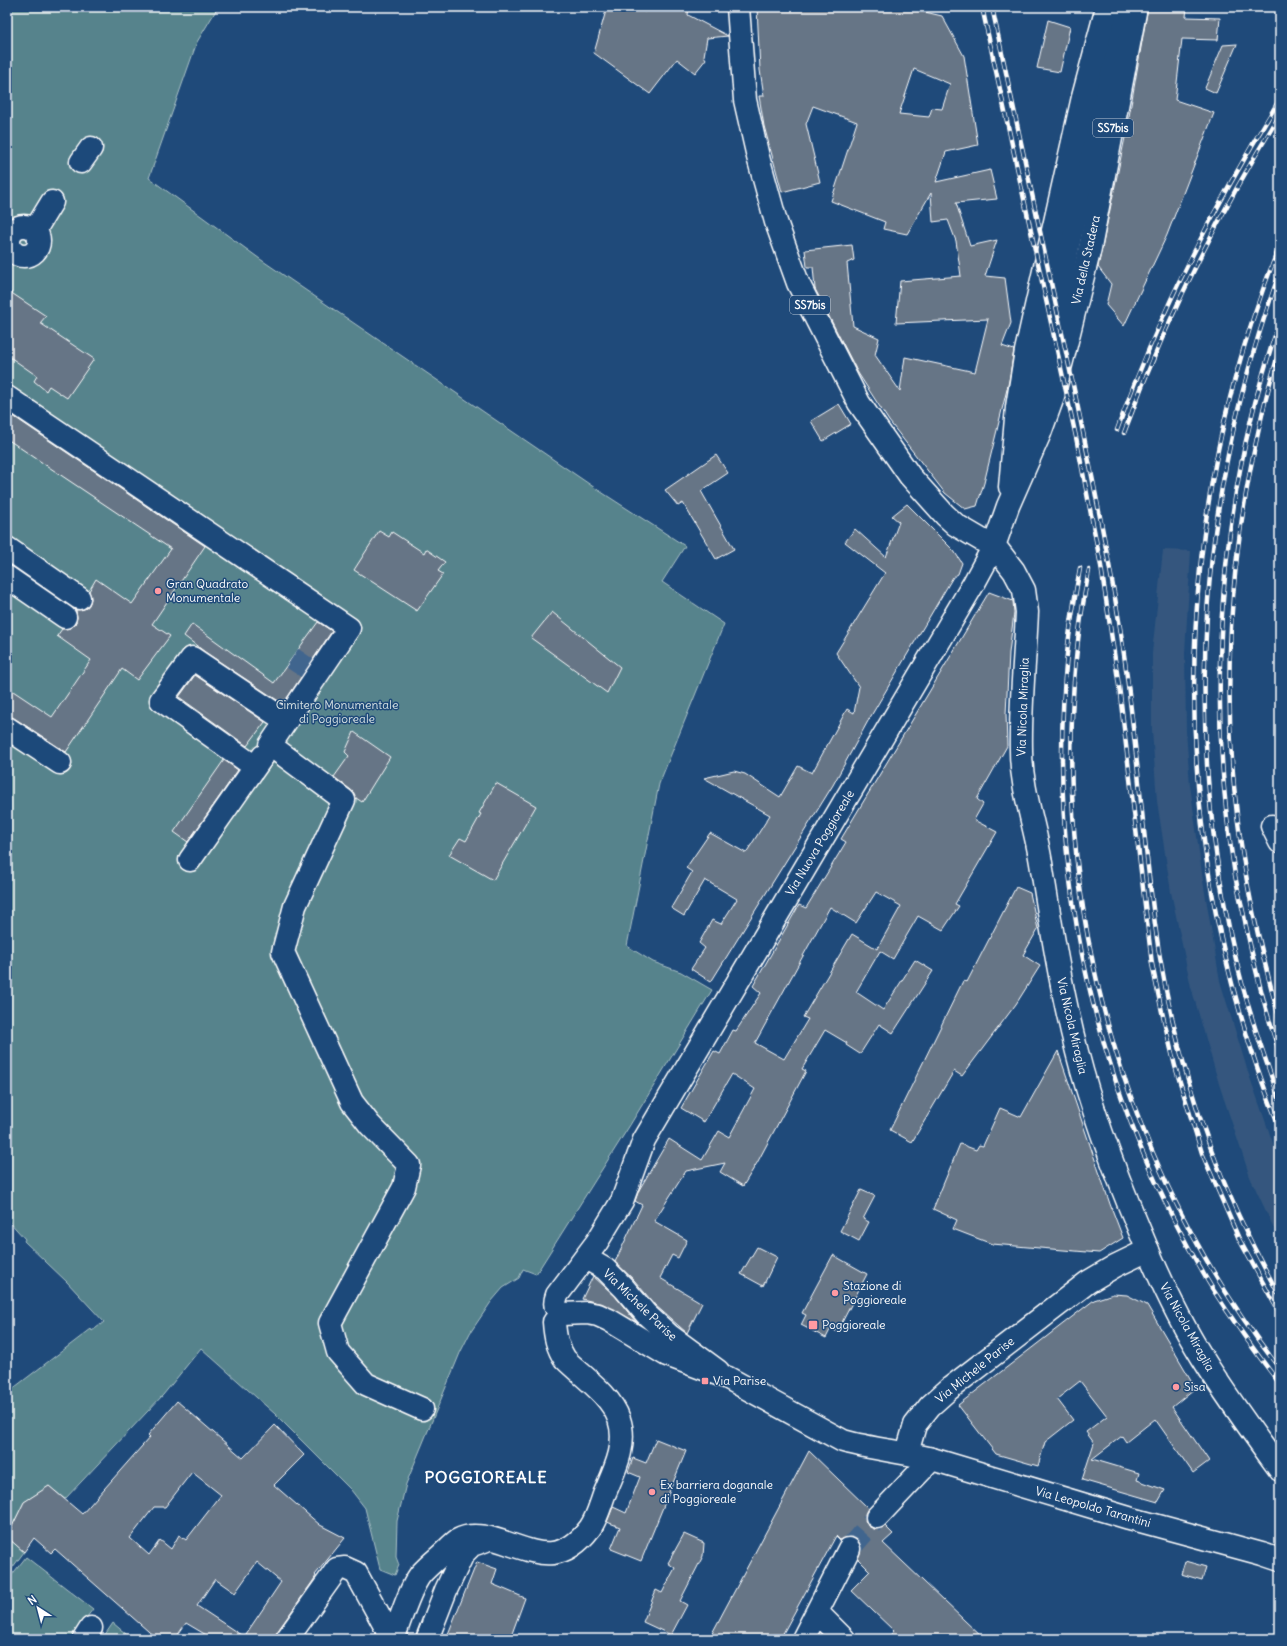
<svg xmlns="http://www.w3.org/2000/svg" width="1287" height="1646" viewBox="0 0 1287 1646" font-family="Delius,sans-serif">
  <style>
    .built { fill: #34577e }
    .green { fill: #56838c; stroke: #aac1c6 }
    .building { fill: #667586; stroke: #fff; fill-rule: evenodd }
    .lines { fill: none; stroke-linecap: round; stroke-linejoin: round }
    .minor-tunnel { stroke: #41658e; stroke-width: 22; stroke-dasharray: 22 11; stroke-linecap: butt }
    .minor-casing { stroke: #fff; stroke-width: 25 }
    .major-casing { stroke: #fff; stroke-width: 25 }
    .minor { stroke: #1f4a7a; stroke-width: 22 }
    .major { stroke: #1f4a7a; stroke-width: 22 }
    .tram { stroke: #fff; stroke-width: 1 }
    .rail-casing { stroke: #fff; stroke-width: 4.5 }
    .rail { stroke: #1f4a7a; stroke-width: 3; stroke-dasharray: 9; stroke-linecap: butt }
    .poi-dot { fill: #ff9aa2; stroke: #1f4a7a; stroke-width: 1.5 }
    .labels { text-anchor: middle; stroke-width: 3; stroke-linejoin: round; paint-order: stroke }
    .shield { fill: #1f4a7a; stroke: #bcc9d7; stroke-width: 1 }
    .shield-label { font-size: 11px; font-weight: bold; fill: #fff }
    .street-label { font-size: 12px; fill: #fff; stroke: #1f4a7a }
    .poi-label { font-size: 12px; fill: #fff; stroke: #1f4a7a; text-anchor: start }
    .park-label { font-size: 12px; fill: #d5e0e2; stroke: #1f4a7a }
    .district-label { font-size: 16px; font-weight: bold; letter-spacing: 1px; fill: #fff; stroke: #1f4a7a }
  </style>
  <rect width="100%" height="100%" fill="#1f4a7a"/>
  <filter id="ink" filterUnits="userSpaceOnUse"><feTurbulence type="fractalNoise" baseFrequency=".025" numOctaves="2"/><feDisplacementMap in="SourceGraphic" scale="8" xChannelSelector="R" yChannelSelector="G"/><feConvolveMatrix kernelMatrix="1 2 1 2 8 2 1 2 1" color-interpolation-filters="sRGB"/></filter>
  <g filter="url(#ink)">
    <!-- built -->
    <path class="built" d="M1163,550L1191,551L1185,653L1186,731L1190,785L1203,881L1220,981L1248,1072L1280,1163V1241L1250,1177L1219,1084L1191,987L1171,892L1157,801L1152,730V653Z"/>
    <!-- green -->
    <path class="green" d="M7,7H218L197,42L149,178L260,259L595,488L685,546L662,582L724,624L659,784L627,946L653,962L681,972L712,990L630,1125L536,1274L523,1269L519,1278L503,1288L491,1302L470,1333L460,1353L406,1484L397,1521L396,1557L399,1565L395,1575L380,1569L365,1508L351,1490L275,1414L201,1348L163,1395L65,1499L49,1486L24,1502L7,1536V1393L91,1329L92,1331L104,1322L67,1282L24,1241L25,1239L7,1219Z
      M7,1537L24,1552L7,1575Z
      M26,1557L93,1609L70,1639H7V1581Z
      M113,1623L132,1639H102Z"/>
    <!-- building -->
    <path class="building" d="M607,7H633L645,12L649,7H689L688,15L728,36L707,38L704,56L706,59L695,73L677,59L650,94L594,53Z
      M757,7H904L942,16L964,56L978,145L946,152L936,182L990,170L997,199L956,203L970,246L997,240L985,276L1005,278L1011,323L1002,346L1014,350L1009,381L984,483L977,506L965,509L945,493L889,421L858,373L815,289L813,267H807L805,250L852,245L854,260L847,263L853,326L879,338L875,355L900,391L905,357L975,372L988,319L896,323L900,281L961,276L956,241L948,220L933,222L931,193L907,234L883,229L885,222L831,201L857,122L813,106L806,124L820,182L782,192L764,126L759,96H764L760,70ZM914,69L950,84L942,109L932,108L929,117L899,114Z
      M1148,7H1187L1186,17L1220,18L1218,40L1182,39L1175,100L1214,113L1167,235L1124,326L1106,305L1111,284L1098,267L1127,128Z
      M1048,20L1070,27L1060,72L1037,68Z
      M1237,44L1216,93L1205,88L1223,45Z
      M7,290L46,316L40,323L94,359L67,398L49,386L46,391L34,381L37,376L7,355Z
      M839,404L851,424L823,441L811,421Z
      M7,412L205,546L152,624L170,636L137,680L122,669L66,752L14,718L7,716V687L52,717L91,660L57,636L62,629L70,628L75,624L77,618L76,610L84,609L89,605L91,599L89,591L96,579L132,604L171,549L7,439Z
      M716,455L728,473L701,491L734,549L716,559L683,503L678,506L665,490Z
      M907,504L954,551L962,563L958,574L953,577L868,721L833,785L711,982L691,969L705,948L699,943L712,920L721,924L737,899L705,880L684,916L671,908L692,872L686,868L710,833L746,853L770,815L704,778L734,771L745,774L780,797L798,766L812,773L847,709L854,713L859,687L836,653L885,573L845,542L855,529L886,557L899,522L892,516Z
      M379,531L389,537L392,532L424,553L426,549L445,562L438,571L443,574L417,611L354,570Z
      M989,592L1013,601L1014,613L1009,653L1006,714L1007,746L977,799L983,804L974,820L997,832L955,904L959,906L943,930L918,916L893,959L880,951L856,992L883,1010L915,960L933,971L893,1033L879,1024L860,1054L846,1045L847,1043L825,1030L802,1069L806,1071L757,1163L743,1186L720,1172L725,1163L686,1171L654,1221L687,1240L678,1258L672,1255L660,1278L702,1303L687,1333L655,1305L634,1280L615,1262L642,1205L635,1201L639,1190L669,1139L702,1160L719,1131L729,1137L755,1089L732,1074L704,1122L681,1108L714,1051L720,1054L733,1030L736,1031L761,993L753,986L799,905L806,908L846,842L841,839ZM876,892L901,906L877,949L852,934L803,1017L808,1019L784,1059L755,1043L830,907L856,923Z
      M552,612L620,667L607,693L531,638Z
      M318,622L332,631L283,704L205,652L184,636L192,624L274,683Z
      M195,675L265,722L247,746L179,697Z
      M354,732L390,757L362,802L356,798L351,790L334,777L349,756L345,752Z
      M224,760L238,770L188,842L174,832Z
      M496,783L536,806L493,880L449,855L460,838L466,841L481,814L479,813Z
      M1016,887L1030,893L1038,929L1023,955L1040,966L1016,1004L962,1076L954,1071L912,1142L890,1130L963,981L967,982Z
      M1058,1051L1110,1204L1123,1238L1099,1253L992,1244L953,1229L957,1220L933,1209L960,1144L976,1150L979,1145L983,1146L1000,1108L1021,1117Z
      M861,1190L875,1196L863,1219L869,1222L859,1241L840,1231Z
      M757,1247L777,1257L763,1286L741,1274Z
      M833,1255L867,1274L837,1332L831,1328L826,1338L801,1325L806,1315L802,1313Z
      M593,1276L615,1296L636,1322L603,1304L582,1299Z
      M1113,1294L1127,1295L1147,1305L1194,1385V1389L1172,1407L1209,1461L1193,1473L1155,1419L1126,1442L1122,1436L1092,1459L1139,1473L1137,1480L1165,1490L1158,1502L1082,1480L1094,1443L1086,1432L1107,1416L1080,1381L1057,1399L1073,1420L1045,1442L1038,1466L996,1454L958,1405L1094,1300Z
      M177,1401L243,1458L275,1425L304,1455L274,1485L320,1525L345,1538L315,1575L316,1576L313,1581L277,1632L274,1639H213L186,1623L175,1639H157L55,1549L51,1553L34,1538L24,1552L7,1537L24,1502L49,1486L82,1514L150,1437L148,1435ZM192,1472L221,1495L186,1540L179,1535L171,1549L160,1540L149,1555L130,1538L154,1507H165ZM257,1562L281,1582L244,1637L197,1606L215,1579L235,1593Z
      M656,1439L686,1451L641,1561L611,1549L620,1527L607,1522L613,1507L626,1513L640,1477L628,1472L633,1458L646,1463Z
      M809,1451L868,1508L865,1514V1520L868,1526L874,1529H880L885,1526L893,1534L883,1543L984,1639H887L894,1631L851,1590L870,1571L858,1559L861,1549L860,1543L855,1538L849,1537L840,1540L836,1536L780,1639H709Z
      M684,1534L704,1543L703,1556L680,1601L687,1605L671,1635L643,1622L656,1590L662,1593L675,1568L668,1563Z
      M1185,1561L1206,1567L1202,1580L1181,1574Z
      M477,1562L497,1569L492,1584L525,1598L510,1639H446Z"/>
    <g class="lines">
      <!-- minor-tunnel -->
      <path class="minor-tunnel" d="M292,658L313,672
        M849,1549L877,1517"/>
      <!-- minor casing -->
      <g class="minor-casing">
        <path id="minor" d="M81,162L91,148
          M9 241a15 15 0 1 1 30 0a15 15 0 1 1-30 0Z
          M35,230L52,202
          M7,397L349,628L270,745L344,800L295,906L283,952L352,1102L370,1125L409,1165L404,1187L330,1323L338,1352L366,1384L422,1409
          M1019,458L1040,373L1121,7
          M7,548L79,598
          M7,577L65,617
          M7,728L60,763
          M255,767L161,700L192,658L286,721
          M1272,826L1280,842
          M190,860L263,756
          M591,1261L605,1269L624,1288L646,1314L669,1335L718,1371
          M907,1453L915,1425L930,1406L949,1389L1088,1282L1115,1266L1148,1250
          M877,1517L932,1459
          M817,1612L844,1639
          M84,1639L91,1628
          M287,1639L337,1569L345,1568L356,1573L392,1639
          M393,1639C400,1621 409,1590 420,1575C426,1568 433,1562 440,1556C446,1551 452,1544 458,1540C485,1525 524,1557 553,1553C568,1551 581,1540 590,1528C597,1518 600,1506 604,1495C614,1471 628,1445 619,1419C610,1394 583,1377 565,1359C557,1347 555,1336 554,1322
          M427,1639L446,1590L463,1554L472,1545L484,1541
          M803,1639L849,1549"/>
      </g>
      <!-- major casing -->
      <g class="major-casing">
        <path id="major" d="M738,7L745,100L758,157L776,222L798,283L859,403L910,476L945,515L956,525L997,549L1014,571L1024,590L1027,612C1025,658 1020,705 1021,750C1021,789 1035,825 1041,863C1051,926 1061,990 1077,1052C1092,1112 1115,1172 1139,1229C1157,1273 1177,1317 1202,1357C1226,1396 1253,1433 1280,1470
          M1136,7L1090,248L1053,397L1040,433L1008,506L994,546L974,583L644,1140L622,1201L597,1242L557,1295C554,1303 554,1309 562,1314L587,1313L598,1315L609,1320L667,1355L728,1378L843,1441C872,1449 903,1452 932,1459L1129,1518L1262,1554L1280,1560
          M1010,487L1017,407L1026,351L1083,97L1107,7"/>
      </g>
      <!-- minor -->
      <use href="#minor" class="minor"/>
      <!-- major -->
      <use href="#major" class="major"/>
      <!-- tram -->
      <path class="tram" d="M415,1639L422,1621"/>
      <!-- rail casing -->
      <g class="rail-casing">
        <path id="rail" d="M982,7L1076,437L1101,566L1119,686L1152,964L1162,1012L1175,1066L1202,1153L1239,1239L1280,1314
          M992,7C1014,111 1037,216 1059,320C1081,420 1102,520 1119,621C1137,730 1142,842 1159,952C1179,1072 1219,1190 1280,1296
          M1280,245C1181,489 1167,764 1241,1016C1252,1054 1265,1092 1280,1128
          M1280,272C1199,492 1182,725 1235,955C1246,1004 1263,1053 1280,1101
          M1280,321C1219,494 1205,694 1235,875C1238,892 1243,909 1246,926C1255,968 1265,1012 1280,1053
          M1280,350C1267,388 1259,428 1251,466C1225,600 1222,740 1246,875C1254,924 1267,973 1280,1021
          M1117,430C1159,313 1215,204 1280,99
          M1124,433C1165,322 1217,216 1280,115
          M1080,568C1075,596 1070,625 1067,654C1045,874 1097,1099 1212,1288C1233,1321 1256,1353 1280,1384
          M1089,570C1035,847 1106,1146 1280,1369"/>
      </g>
      <!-- rail -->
      <use href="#rail" class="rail"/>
    </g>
  </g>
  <!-- markers -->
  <g class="poi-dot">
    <circle cx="158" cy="591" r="4"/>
    <circle cx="835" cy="1293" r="4"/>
    <rect x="808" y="1320" width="10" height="10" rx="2"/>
    <rect x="701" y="1377" width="8" height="8" rx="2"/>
    <circle cx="1176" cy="1387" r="4"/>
    <circle cx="652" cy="1492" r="4"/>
  </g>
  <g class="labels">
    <!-- shield labels -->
    <g class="shield">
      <rect x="1093" y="119" width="40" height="18" rx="3"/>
      <rect x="790" y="296" width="40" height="18" rx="3"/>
    </g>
    <g class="shield-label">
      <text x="1113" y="132">SS7bis</text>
      <text x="810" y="309">SS7bis</text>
    </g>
    <!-- street labels -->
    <g class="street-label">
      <text transform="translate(1086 260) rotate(-77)" y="4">Via della Stadera</text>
      <text transform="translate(1023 707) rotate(-88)" y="4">Via Nicola Miraglia</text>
      <text transform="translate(820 843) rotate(-59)" y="4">Via Nuova Poggioreale</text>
      <text transform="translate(1072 1026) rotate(77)" y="4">Via Nicola Miraglia</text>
      <text transform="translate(640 1305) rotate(44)" y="4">Via Michele Parise</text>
      <text transform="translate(1187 1327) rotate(61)" y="4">Via Nicola Miraglia</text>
      <text transform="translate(975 1370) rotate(-39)" y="4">Via Michele Parise</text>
      <text transform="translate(1093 1507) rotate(16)" y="4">Via Leopoldo Tarantini</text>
    </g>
    <!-- poi labels -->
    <g class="poi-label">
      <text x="166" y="588">Gran Quadrato<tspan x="166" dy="14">Monumentale</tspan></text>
      <text x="843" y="1290">Stazione di<tspan x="843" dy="14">Poggioreale</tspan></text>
      <text x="822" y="1329">Poggioreale</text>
      <text x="713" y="1385">Via Parise</text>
      <text x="1184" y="1391">Sisa</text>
      <text x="660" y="1489">Ex barriera doganale<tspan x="660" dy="14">di Poggioreale</tspan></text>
    </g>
    <!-- park labels -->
    <g class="park-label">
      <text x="337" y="709">Cimitero Monumentale<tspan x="337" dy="14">di Poggioreale</tspan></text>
    </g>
    <!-- district labels -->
    <g class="district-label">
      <text x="486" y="1483">POGGIOREALE</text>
    </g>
  </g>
  <!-- margin -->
  <rect width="1287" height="1646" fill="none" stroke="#1f4a7a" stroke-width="24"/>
  <rect x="12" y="12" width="1263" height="1622" fill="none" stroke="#fff" stroke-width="1.5" filter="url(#ink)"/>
  <!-- north arrow -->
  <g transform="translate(38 1608) rotate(324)" stroke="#1f4a7a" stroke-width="3" paint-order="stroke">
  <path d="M0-3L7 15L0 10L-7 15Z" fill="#ffffff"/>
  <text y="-6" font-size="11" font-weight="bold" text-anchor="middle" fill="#ffffff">N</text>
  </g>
</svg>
